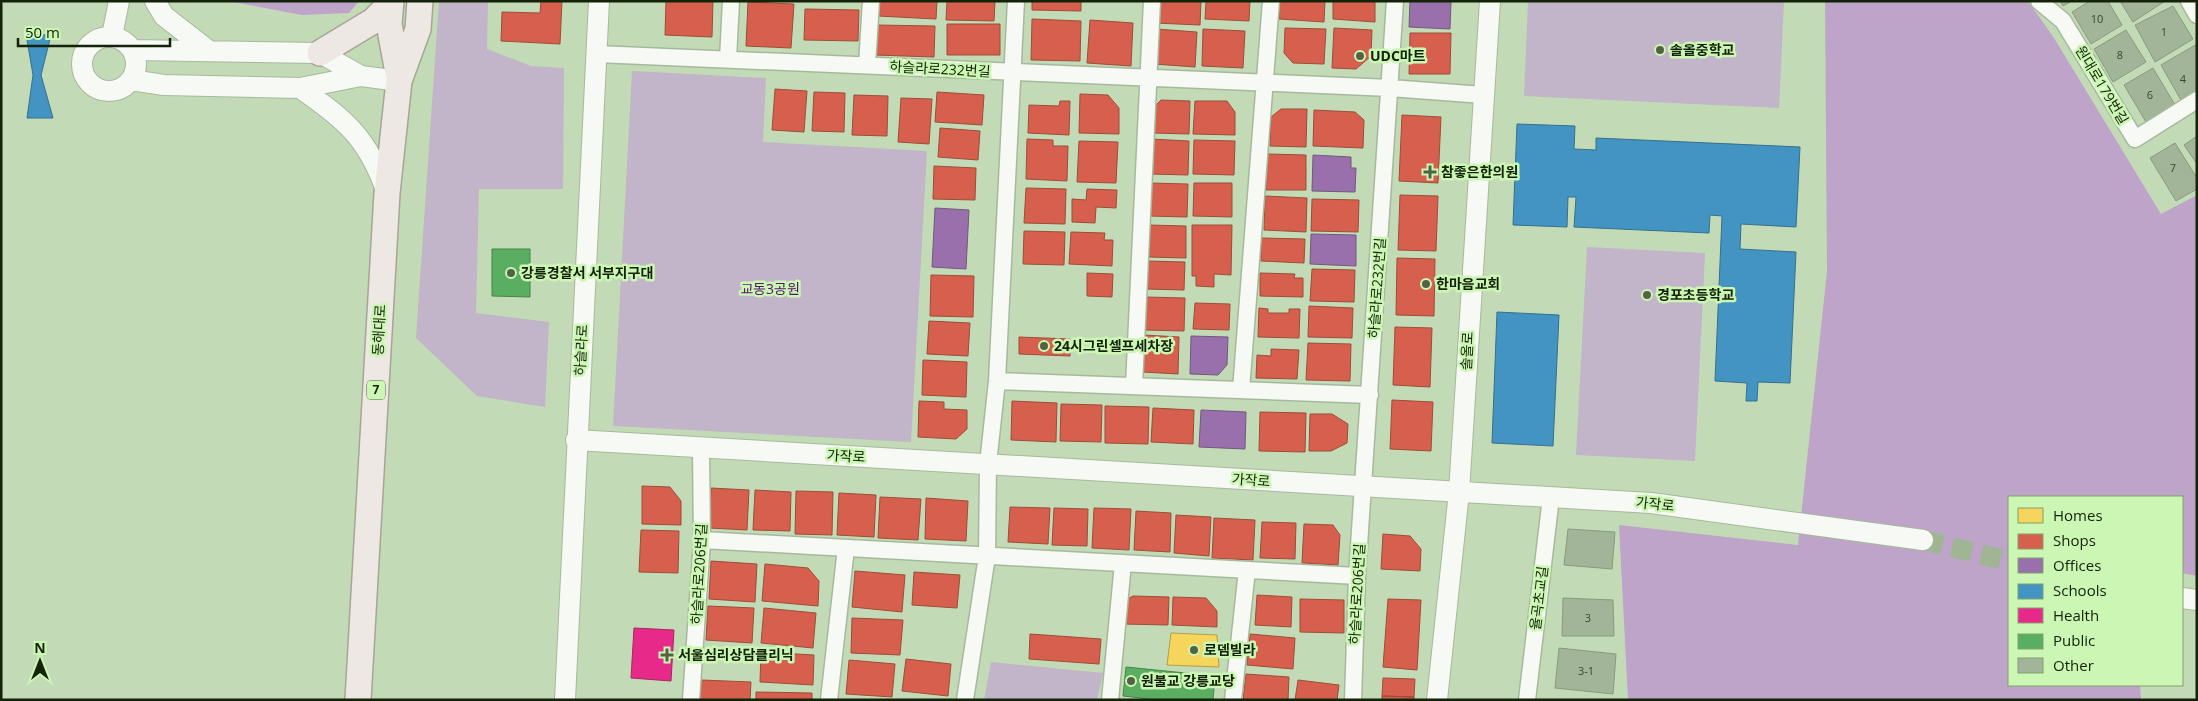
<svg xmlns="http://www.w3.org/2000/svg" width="2198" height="701" viewBox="0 0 2198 701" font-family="'Open Sans','Noto Sans KR',sans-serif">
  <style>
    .green { fill: #c2b4c9 }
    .forest { fill: #bea4c9 }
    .homes { fill: #f6d55c; stroke: #b29f43 }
    .shops { fill: #d6604d; stroke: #9c4d38 }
    .offices { fill: #9970ab; stroke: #71597a }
    .schools { fill: #4393c3; stroke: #35718b }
    .health { fill: #e7298a; stroke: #a72763 }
    .public { fill: #5aae61; stroke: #458446 }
    .building { fill: #a3b598; stroke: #899a7e }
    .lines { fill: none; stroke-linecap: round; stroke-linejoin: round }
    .tertiary-tunnel { stroke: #a0b593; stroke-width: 20; stroke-dasharray: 20 10; stroke-linecap: butt }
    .minor-casing { stroke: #a7b99d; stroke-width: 19 }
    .tertiary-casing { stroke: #a7b99d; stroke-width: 22 }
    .primary-casing { stroke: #a7a594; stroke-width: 28 }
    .minor { stroke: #f6f9f4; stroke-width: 16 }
    .tertiary { stroke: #f6f9f4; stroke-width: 20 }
    .primary { stroke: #ede8e4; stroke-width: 25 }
    .poi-dot { fill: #516245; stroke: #ccf6b4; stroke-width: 2 }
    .labels { text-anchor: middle; stroke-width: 5; stroke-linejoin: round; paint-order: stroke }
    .number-label { font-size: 11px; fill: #37472c }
    .shield { fill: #ccf6b4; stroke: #4a623c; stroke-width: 1 }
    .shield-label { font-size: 12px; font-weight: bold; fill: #132208 }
    .poi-label { font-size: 14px; font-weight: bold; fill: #132208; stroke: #ccf6b4; text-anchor: start }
    .street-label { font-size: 14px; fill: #132208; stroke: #ccf6b4 }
    .park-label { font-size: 14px; fill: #55156e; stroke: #ccf6b4 }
  </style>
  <rect width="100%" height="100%" fill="#c3dab6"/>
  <!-- green -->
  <path class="green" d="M439,1H488L487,49L531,66L564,68L563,189H479L476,313L549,322L545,407L477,396L416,338Z
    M1528,1H1784L1779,108L1524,96Z
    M632,71L766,78L763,142L927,151L911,442L613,426Z
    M1587,247L1705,253L1695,461L1576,455Z
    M991,662L1103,673L1097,700H984Z"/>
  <!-- forest -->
  <path class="forest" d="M228,1H359L349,13L302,15Z
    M1825,1H2028L2054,38L2161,214L2197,195V576L2182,573V497H2009V685H2140L2141,700H1628L1619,525L1798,545L1827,271Z"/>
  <!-- homes -->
  <path class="homes" d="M1171,633L1217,635L1219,667L1167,665Z"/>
  <!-- shops -->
  <path class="shops" d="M541,1H562L560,44L501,41L502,12L540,13Z
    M666,1H713L712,37L665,35Z
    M879,1H937L936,19L878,16Z
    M947,1H995L994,21L946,20Z
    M1032,1H1081V11L1032,10Z
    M1155,1H1201L1200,25L1154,23Z
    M1206,1H1250L1249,21L1205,19Z
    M1280,1H1325L1324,22L1279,19Z
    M1333,1H1375V22L1333,19Z
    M748,2L794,4L791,48L746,46Z
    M805,9L859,10L858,41L804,40Z
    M1032,19L1081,21L1080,61L1031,60Z
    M1090,20L1133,23L1131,66L1087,63Z
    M947,24H1000V55H947Z
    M876,25L935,26L934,57L875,55Z
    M1285,28L1326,29L1324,64L1293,63L1284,53Z
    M1334,28L1372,30L1371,56L1356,69L1332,68Z
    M1156,29L1197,32L1195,67L1154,64Z
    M1203,29L1245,31L1243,68L1202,66Z
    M1410,33H1451L1450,74H1409Z
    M775,89L807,91L804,132L772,130Z
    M814,92L845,93L844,132L812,131Z
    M937,92L984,95L982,125L935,122Z
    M1080,94L1108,95L1119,108V134L1079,133Z
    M854,95L888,96L887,136L852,135Z
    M901,98L932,99L929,144L898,142Z
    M1161,100L1190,101L1189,134L1152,133L1153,108Z
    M1060,101H1070L1069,135L1028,133L1029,105L1059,106Z
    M1195,101H1227L1235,112V135L1193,134Z
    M1281,109H1307L1306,147L1270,146L1271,117Z
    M1314,110L1355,112L1364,120L1363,148L1313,146Z
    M1402,115L1441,117L1438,183L1399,181Z
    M940,128L980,131L978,160L938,157Z
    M1027,139L1053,140V146H1068L1067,181L1026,179Z
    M1151,139L1189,141L1188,175L1150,174Z
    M1194,140L1235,141L1234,175L1193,174Z
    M1079,141L1118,142L1116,183L1077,182Z
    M1267,154L1306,155V190H1266Z
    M934,166L976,168L975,200L933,199Z
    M1150,183L1188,184L1187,217L1149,216Z
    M1194,183H1232V217L1193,216Z
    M1026,188L1066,189L1065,224L1024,223Z
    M1087,189L1117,190L1116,208L1096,207L1095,223L1072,222V199L1086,200Z
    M1400,195L1438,196L1436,251L1398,250Z
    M1265,196L1307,198L1306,232L1264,230Z
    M1312,199L1359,200L1358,232L1311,231Z
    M1149,225L1186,226V258L1148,257Z
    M1192,225H1232L1231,275L1214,274V287L1196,286V276H1192Z
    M1024,231L1065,232L1064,265L1023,264Z
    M1071,232L1105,233L1104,240H1113L1112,266L1069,264Z
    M1261,238L1305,239L1304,263L1261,261Z
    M1397,258L1435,259L1434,316L1396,315Z
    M1147,261L1185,262L1184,290L1146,289Z
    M1312,269L1355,270L1354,302L1310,301Z
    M1087,273L1113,274L1112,297L1087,296Z
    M1260,273L1295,274L1294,278H1303V297L1260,296Z
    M931,275L974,276L973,317L930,316Z
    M1146,297L1185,298L1184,331L1145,330Z
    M1195,303L1230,304L1229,330L1193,329Z
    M1309,306L1353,308L1352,338L1308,337Z
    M1259,308L1268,309V313H1289V309H1300L1299,338L1258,337Z
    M929,321L970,323L968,356L927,354Z
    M1395,327L1432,328L1430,387L1393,385Z
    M1144,335L1179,337L1178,374L1143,372Z
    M1019,337L1070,339V356L1019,354Z
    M1308,343L1351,344L1350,381L1306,380Z
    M1271,349L1299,350L1297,379L1256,378L1257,355L1271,356Z
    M923,360L967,362L966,397L922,395Z
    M1392,400L1433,402L1431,451L1390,449Z
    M919,401L944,402V409L967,410V429L956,439L918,437Z
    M1012,401L1057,403L1056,442L1011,440Z
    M1061,404L1102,405L1101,442L1060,441Z
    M1105,406L1149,407L1148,444L1105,443Z
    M1153,408L1194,410L1193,444L1151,442Z
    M1260,412L1306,413L1305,452L1259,451Z
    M1310,414H1332L1348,424L1347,443L1331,451H1309Z
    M642,486L670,487L681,501V525L642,524Z
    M711,488L749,490L747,530L709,528Z
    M755,490L791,492L790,531L753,530Z
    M796,491L833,492L832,535L795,534Z
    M839,493L876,495L874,537L837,535Z
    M880,497L921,499L918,540L878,538Z
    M926,498L968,501L966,541L925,539Z
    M1010,507L1050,508L1048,544L1008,542Z
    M1054,508L1088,509L1087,546L1052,545Z
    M1094,508L1131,509L1129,550L1092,548Z
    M1136,511L1171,513L1170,552L1134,550Z
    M1176,515L1211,517L1209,556L1174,553Z
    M1214,518L1255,520L1253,560L1212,558Z
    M1262,522L1296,523L1295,559L1260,558Z
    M1304,524L1333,525L1340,535L1338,565L1302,563Z
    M641,530L679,531L678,573L639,572Z
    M1383,534L1410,536L1421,549L1420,571L1381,569Z
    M711,561L757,564L755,602L709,599Z
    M765,564L808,568L819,581L818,606L762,601Z
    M855,571L905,575L902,612L852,607Z
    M914,572L960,575L957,608L912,605Z
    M1257,595L1292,597L1291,627L1255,625Z
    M1133,596L1169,597L1168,625L1123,624L1124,601Z
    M1173,597L1206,598L1217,611V627L1172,625Z
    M1300,599L1344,600V633L1300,632Z
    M1388,599L1421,600L1417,670L1383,667Z
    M708,606L754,608L752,643L706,640Z
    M764,608L816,613L813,648L761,643Z
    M852,618L903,620L900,655L851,653Z
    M1030,634L1101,639L1099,664L1029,659Z
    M1250,634L1295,638L1293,669L1247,665Z
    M761,652L814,655L813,685L760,682Z
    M906,659L951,664L948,696L902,691Z
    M849,660L895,664L892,697L846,694Z
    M1246,674L1289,677L1288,700H1243Z
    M1383,678L1415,679L1414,697L1382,696Z
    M701,680L751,682L750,700H700Z
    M1298,680L1339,685L1337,700H1295Z
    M756,692L812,693V700H756Z
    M1382,696L1414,697V700H1382Z"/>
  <!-- offices -->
  <path class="offices" d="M1410,1H1451L1450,29L1409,27Z
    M1313,155L1351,157V168H1356L1355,192L1312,191Z
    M935,208L969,210L966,269L932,267Z
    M1311,234L1356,235V266L1310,264Z
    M1191,336L1228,337L1227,365L1218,375L1190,374Z
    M1201,410L1246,412L1245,449L1199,447Z"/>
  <!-- schools -->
  <path class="schools" d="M26,34L51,35L41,75L53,118H27L33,75Z
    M1517,124L1575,126L1574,149L1596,150V138L1800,147L1796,227L1741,224L1740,249L1796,252L1790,383L1758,382L1757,401H1746L1747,383L1715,381L1722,216L1710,215L1709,233L1574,227L1576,197H1568L1567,227L1513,225Z
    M1497,312L1559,315L1553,446L1492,443Z"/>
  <!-- health -->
  <path class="health" d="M634,628L674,630L671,681L631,678Z"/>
  <!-- public -->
  <path class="public" d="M492,249H530V297L492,296Z
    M1126,667L1215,676L1213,700H1158L1123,696Z"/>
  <!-- building -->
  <path class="building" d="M2060,1H2072L2063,6Z
    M2090,1H2108L2122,25L2091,44L2072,12Z
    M2120,1H2165L2133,22Z
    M2173,6L2193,39L2155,62L2135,25Z
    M2126,30L2146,62L2113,82L2094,49Z
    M2197,44V93L2182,102L2161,65Z
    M2153,68L2175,105L2146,122L2124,85Z
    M2197,136V164L2184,145Z
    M2175,143L2197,178V189L2176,201L2150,158Z
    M1568,529L1615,532L1612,569L1564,565Z
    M1563,598L1613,600L1614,636H1562Z
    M1559,648L1616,654L1613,694L1555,688Z"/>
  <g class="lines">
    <!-- tertiary-tunnel -->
    <path class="tertiary-tunnel" d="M1923,540L2009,561"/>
    <!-- minor casing -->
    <g class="minor-casing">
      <path id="minor" d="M2039,1L2063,21L2135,139L2197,100
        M2189,1L2197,15
        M597,54L1390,88L1483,95
        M728,59L731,1
        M867,65L871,1
        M997,381L1370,395
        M1134,386L1152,1
        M1241,390L1271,1
        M702,540L1357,576
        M691,700L702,540L701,449
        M829,700L846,548
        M965,700L987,556L988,464L997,381L1016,1
        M1110,700L1123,563
        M1233,700L1247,570
        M1353,700L1357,576L1395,1
        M1527,700L1551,497"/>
    </g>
    <!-- tertiary casing -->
    <g class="tertiary-casing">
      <path id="tertiary" d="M155,1L164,16L209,51
        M112,36L119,1
        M82 64a27 27 0 1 1 54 0a27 27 0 1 1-54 0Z
        M361,76L399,81
        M131,80L164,85L300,88L361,76L320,53L133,50
        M300,88C346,120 368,138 387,193
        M576,440L1651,503L1923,540
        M2182,598L2197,600
        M565,700L599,1
        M1437,700L1459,492L1490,1"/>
    </g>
    <!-- primary casing -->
    <g class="primary-casing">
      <path id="primary" d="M391,1L389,24L399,78
        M320,53L373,21L391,3
        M358,700L387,193L399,81L418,29L420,1"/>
    </g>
    <!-- minor -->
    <use href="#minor" class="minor"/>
    <!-- tertiary -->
    <use href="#tertiary" class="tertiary"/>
    <!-- primary -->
    <use href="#primary" class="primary"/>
  </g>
  <!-- markers -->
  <g class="poi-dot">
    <circle cx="1660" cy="50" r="5"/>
    <circle cx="1360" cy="56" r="5"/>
    <path d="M1427.5 164.5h5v5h5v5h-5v5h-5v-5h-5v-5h5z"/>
    <circle cx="511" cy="273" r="5"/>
    <circle cx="1426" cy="284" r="5"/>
    <circle cx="1647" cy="295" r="5"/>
    <circle cx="1044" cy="346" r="5"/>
    <circle cx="1194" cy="650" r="5"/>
    <path d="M664.5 647.5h5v5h5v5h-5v5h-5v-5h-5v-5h5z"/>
    <circle cx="1131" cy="681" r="5"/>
  </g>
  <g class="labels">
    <!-- number labels -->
    <g class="number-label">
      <text x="2097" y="23">10</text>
      <text x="2164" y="36">1</text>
      <text x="2120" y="59">8</text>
      <text x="2183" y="83">4</text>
      <text x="2150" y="99">6</text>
      <text x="2173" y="172">7</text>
      <text x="1588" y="622">3</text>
      <text x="1586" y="675">3-1</text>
    </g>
    <!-- shield labels -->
    <rect class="shield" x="367" y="380.5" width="18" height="19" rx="4"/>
    <g class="shield-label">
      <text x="376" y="394">7</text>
    </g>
    <!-- poi labels -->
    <g class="poi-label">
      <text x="1670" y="55">솔올중학교</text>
      <text x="1370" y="61">UDC마트</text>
      <text x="1441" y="177">참좋은한의원</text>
      <text x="521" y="278">강릉경찰서 서부지구대</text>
      <text x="1436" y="289">한마음교회</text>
      <text x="1657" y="300">경포초등학교</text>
      <text x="1054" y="351">24시그린셀프세차장</text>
      <text x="1204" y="655">로뎀빌라</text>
      <text x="678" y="660">서울심리상담클리닉</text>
      <text x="1141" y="686">원불교 강릉교당</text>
    </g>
    <!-- street labels -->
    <g class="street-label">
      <text transform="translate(940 69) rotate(3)" y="5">하슬라로232번길</text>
      <text transform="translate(2102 85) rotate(59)" y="5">원대로179번길</text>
      <text transform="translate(1377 288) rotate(-86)" y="5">하슬라로232번길</text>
      <text transform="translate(379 330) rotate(-87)" y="5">동해대로</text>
      <text transform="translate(581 350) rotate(-87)" y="5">하슬라로</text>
      <text transform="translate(1467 351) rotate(-87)" y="5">솔올로</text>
      <text transform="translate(846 456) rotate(3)" y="5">가작로</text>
      <text transform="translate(1251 480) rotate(4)" y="5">가작로</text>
      <text transform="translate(1655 504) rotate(6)" y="5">가작로</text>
      <text transform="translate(699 574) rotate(-87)" y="5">하슬라로206번길</text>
      <text transform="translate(1357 594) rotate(-87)" y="5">하슬라로206번길</text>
      <text transform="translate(1539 598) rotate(-83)" y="5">율곡초교길</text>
    </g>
    <!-- park labels -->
    <g class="park-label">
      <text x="770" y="294">교동3공원</text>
    </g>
  </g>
  <!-- border -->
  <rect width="2198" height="701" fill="none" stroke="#132208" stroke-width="5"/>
  <!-- legend -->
  <rect x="2008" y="496" width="175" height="190" fill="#ccf6b4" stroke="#82a16f"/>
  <rect x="2018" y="508" width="25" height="15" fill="#f6d55c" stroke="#82a16f"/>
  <text x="2053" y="521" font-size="15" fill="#132208">Homes</text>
  <rect x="2018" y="534" width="25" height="15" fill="#d6604d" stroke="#82a16f"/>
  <text x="2053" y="546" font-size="15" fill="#132208">Shops</text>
  <rect x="2018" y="558" width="25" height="15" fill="#9970ab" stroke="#82a16f"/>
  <text x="2053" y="571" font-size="15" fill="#132208">Offices</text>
  <rect x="2018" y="584" width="25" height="15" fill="#4393c3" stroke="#82a16f"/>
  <text x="2053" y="596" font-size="15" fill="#132208">Schools</text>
  <rect x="2018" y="608" width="25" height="15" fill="#e7298a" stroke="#82a16f"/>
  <text x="2053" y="621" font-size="15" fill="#132208">Health</text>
  <rect x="2018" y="634" width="25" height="15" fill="#5aae61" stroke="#82a16f"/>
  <text x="2053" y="646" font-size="15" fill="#132208">Public</text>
  <rect x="2018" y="658" width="25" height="15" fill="#a3b598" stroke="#82a16f"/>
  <text x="2053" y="671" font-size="15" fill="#132208">Other</text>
  <!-- north arrow -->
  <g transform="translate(40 661)" stroke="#ccf6b4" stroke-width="4" paint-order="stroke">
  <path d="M0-4L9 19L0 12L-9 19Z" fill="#132208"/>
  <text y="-8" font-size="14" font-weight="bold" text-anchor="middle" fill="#132208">N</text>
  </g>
  <!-- scale -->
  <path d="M18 38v8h152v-8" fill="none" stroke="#132208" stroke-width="2.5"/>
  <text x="25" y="38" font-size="15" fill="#132208" stroke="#ccf6b4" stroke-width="4" paint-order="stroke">50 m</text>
</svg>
